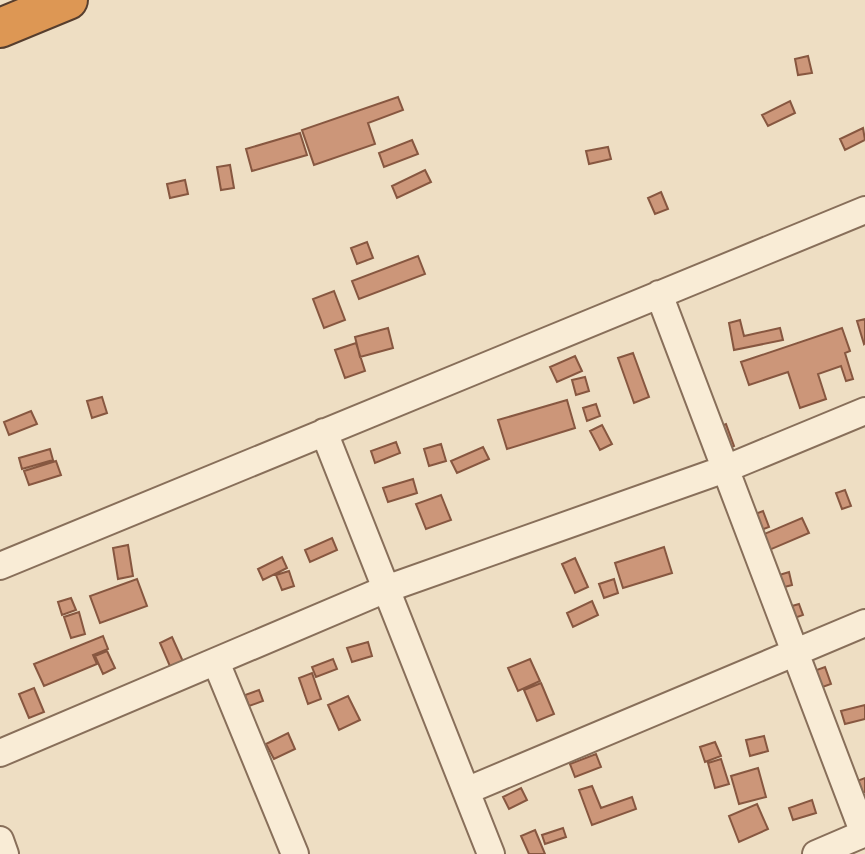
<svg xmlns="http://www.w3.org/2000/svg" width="865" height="854" viewBox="0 0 865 854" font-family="'PT Serif',serif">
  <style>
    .building { fill: #cc9679; stroke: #875740; stroke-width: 2 }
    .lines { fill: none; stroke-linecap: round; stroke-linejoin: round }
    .street-casing { stroke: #886f5a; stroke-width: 30 }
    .highway-casing { stroke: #563e2e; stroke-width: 42 }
    .street { stroke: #f9ecd6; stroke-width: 26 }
    .highway { stroke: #dd9754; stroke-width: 38 }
  </style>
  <rect width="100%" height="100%" fill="#eedec3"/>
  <!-- building -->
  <path class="building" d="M808,56L812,73L798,75L795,59Z
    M398,97L403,110L368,123L375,144L314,165L302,130Z
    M790,101L795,113L768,126L762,115Z
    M863,128L865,140L845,150L840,139Z
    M300,133L307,155L252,171L246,149Z
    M412,140L418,154L384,167L379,153Z
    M608,147L611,159L589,164L586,151Z
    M230,165L234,188L221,190L217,167Z
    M425,170L431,182L397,198L392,186Z
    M185,180L188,194L170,198L167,184Z
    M661,192L668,209L655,214L648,198Z
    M367,242L373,258L357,264L351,248Z
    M418,256L425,274L359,299L352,281Z
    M334,291L345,320L324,328L313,299Z
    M865,319V343L864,344L857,321Z
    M740,320L744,336L780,328L783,340L734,350L729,323Z
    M388,328L393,348L360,357L355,337Z
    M842,328L850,351L845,353L853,379L846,381L841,366L818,374L826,399L800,408L788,372L749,385L741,362Z
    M356,343L365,371L345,378L335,350Z
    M633,353L649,397L634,403L618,358Z
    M575,356L582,371L557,382L550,367Z
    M585,377L589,391L576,395L572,380Z
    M102,397L107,413L92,418L87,401Z
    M567,400L575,428L507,449L498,420Z
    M596,404L600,416L587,421L583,408Z
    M31,411L37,424L9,435L4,422Z
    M726,424L734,446L719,452L711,430Z
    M602,425L612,444L600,450L590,431Z
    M396,442L400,453L375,463L371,451Z
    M441,444L446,461L429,466L424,449Z
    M483,447L489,459L457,473L451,461Z
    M50,449L53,460L22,469L19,458Z
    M56,461L61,475L29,485L24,471Z
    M413,479L417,493L388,502L383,488Z
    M845,490L851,506L842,509L836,493Z
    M441,495L451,520L426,529L416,504Z
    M763,511L769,527L753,533L747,517Z
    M802,518L809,533L762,553L755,538Z
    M332,538L337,550L310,562L305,550Z
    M128,545L133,576L118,579L113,548Z
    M664,547L672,573L623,588L615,563Z
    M282,557L287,568L263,580L258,569Z
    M575,558L588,587L575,593L562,564Z
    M289,571L294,586L282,590L276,575Z
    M789,572L792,585L777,589L773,577Z
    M137,579L147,606L100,623L90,596Z
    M614,579L618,593L604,598L599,584Z
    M71,598L76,610L62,615L58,602Z
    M592,601L598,615L573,627L567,613Z
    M799,604L803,615L789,620L785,608Z
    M79,612L85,634L71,638L64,617Z
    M103,636L108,649L93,655L97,664L44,686L34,664Z
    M172,637L185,666L172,671L160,643Z
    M368,642L372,656L352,662L347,648Z
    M107,651L115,668L103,674L95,656Z
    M333,659L337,669L316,677L312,667Z
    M530,659L540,681L518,691L508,668Z
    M825,667L831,684L817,689L811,672Z
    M312,673L321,699L308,704L299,678Z
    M541,683L554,714L537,721L524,690Z
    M34,688L44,712L29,718L19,694Z
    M259,690L263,701L249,706L245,695Z
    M348,696L360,720L339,730L328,705Z
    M865,705V719L845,724L841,711Z
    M288,733L295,749L274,759L266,744Z
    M764,736L768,751L750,756L746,740Z
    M715,742L721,756L705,762L700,747Z
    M596,754L601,767L575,777L570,764Z
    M721,759L729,784L715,788L708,763Z
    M758,768L766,797L739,804L731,776Z
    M865,778V792L861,793L857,781Z
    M592,786L601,808L632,797L636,809L592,825L579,790Z
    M521,788L527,800L509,809L503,797Z
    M812,800L816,813L793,820L789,808Z
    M757,804L768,829L739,842L729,816Z
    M563,828L566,837L545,844L542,835Z
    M535,830L545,854H529L521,836Z"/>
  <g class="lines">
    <!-- street casing -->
    <g class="street-casing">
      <path id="street" d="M659,294L864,834
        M324,432L491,854
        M0,566L865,210
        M216,662L295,854
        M0,753L386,589L725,469L865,411
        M466,791L865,623
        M0,840L5,854
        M816,854L865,833"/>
    </g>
    <!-- highway casing -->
    <g class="highway-casing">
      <path id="highway" d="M0,28L68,0"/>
    </g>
    <!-- street -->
    <use href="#street" class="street"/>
    <!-- highway -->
    <use href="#highway" class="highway"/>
  </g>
</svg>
